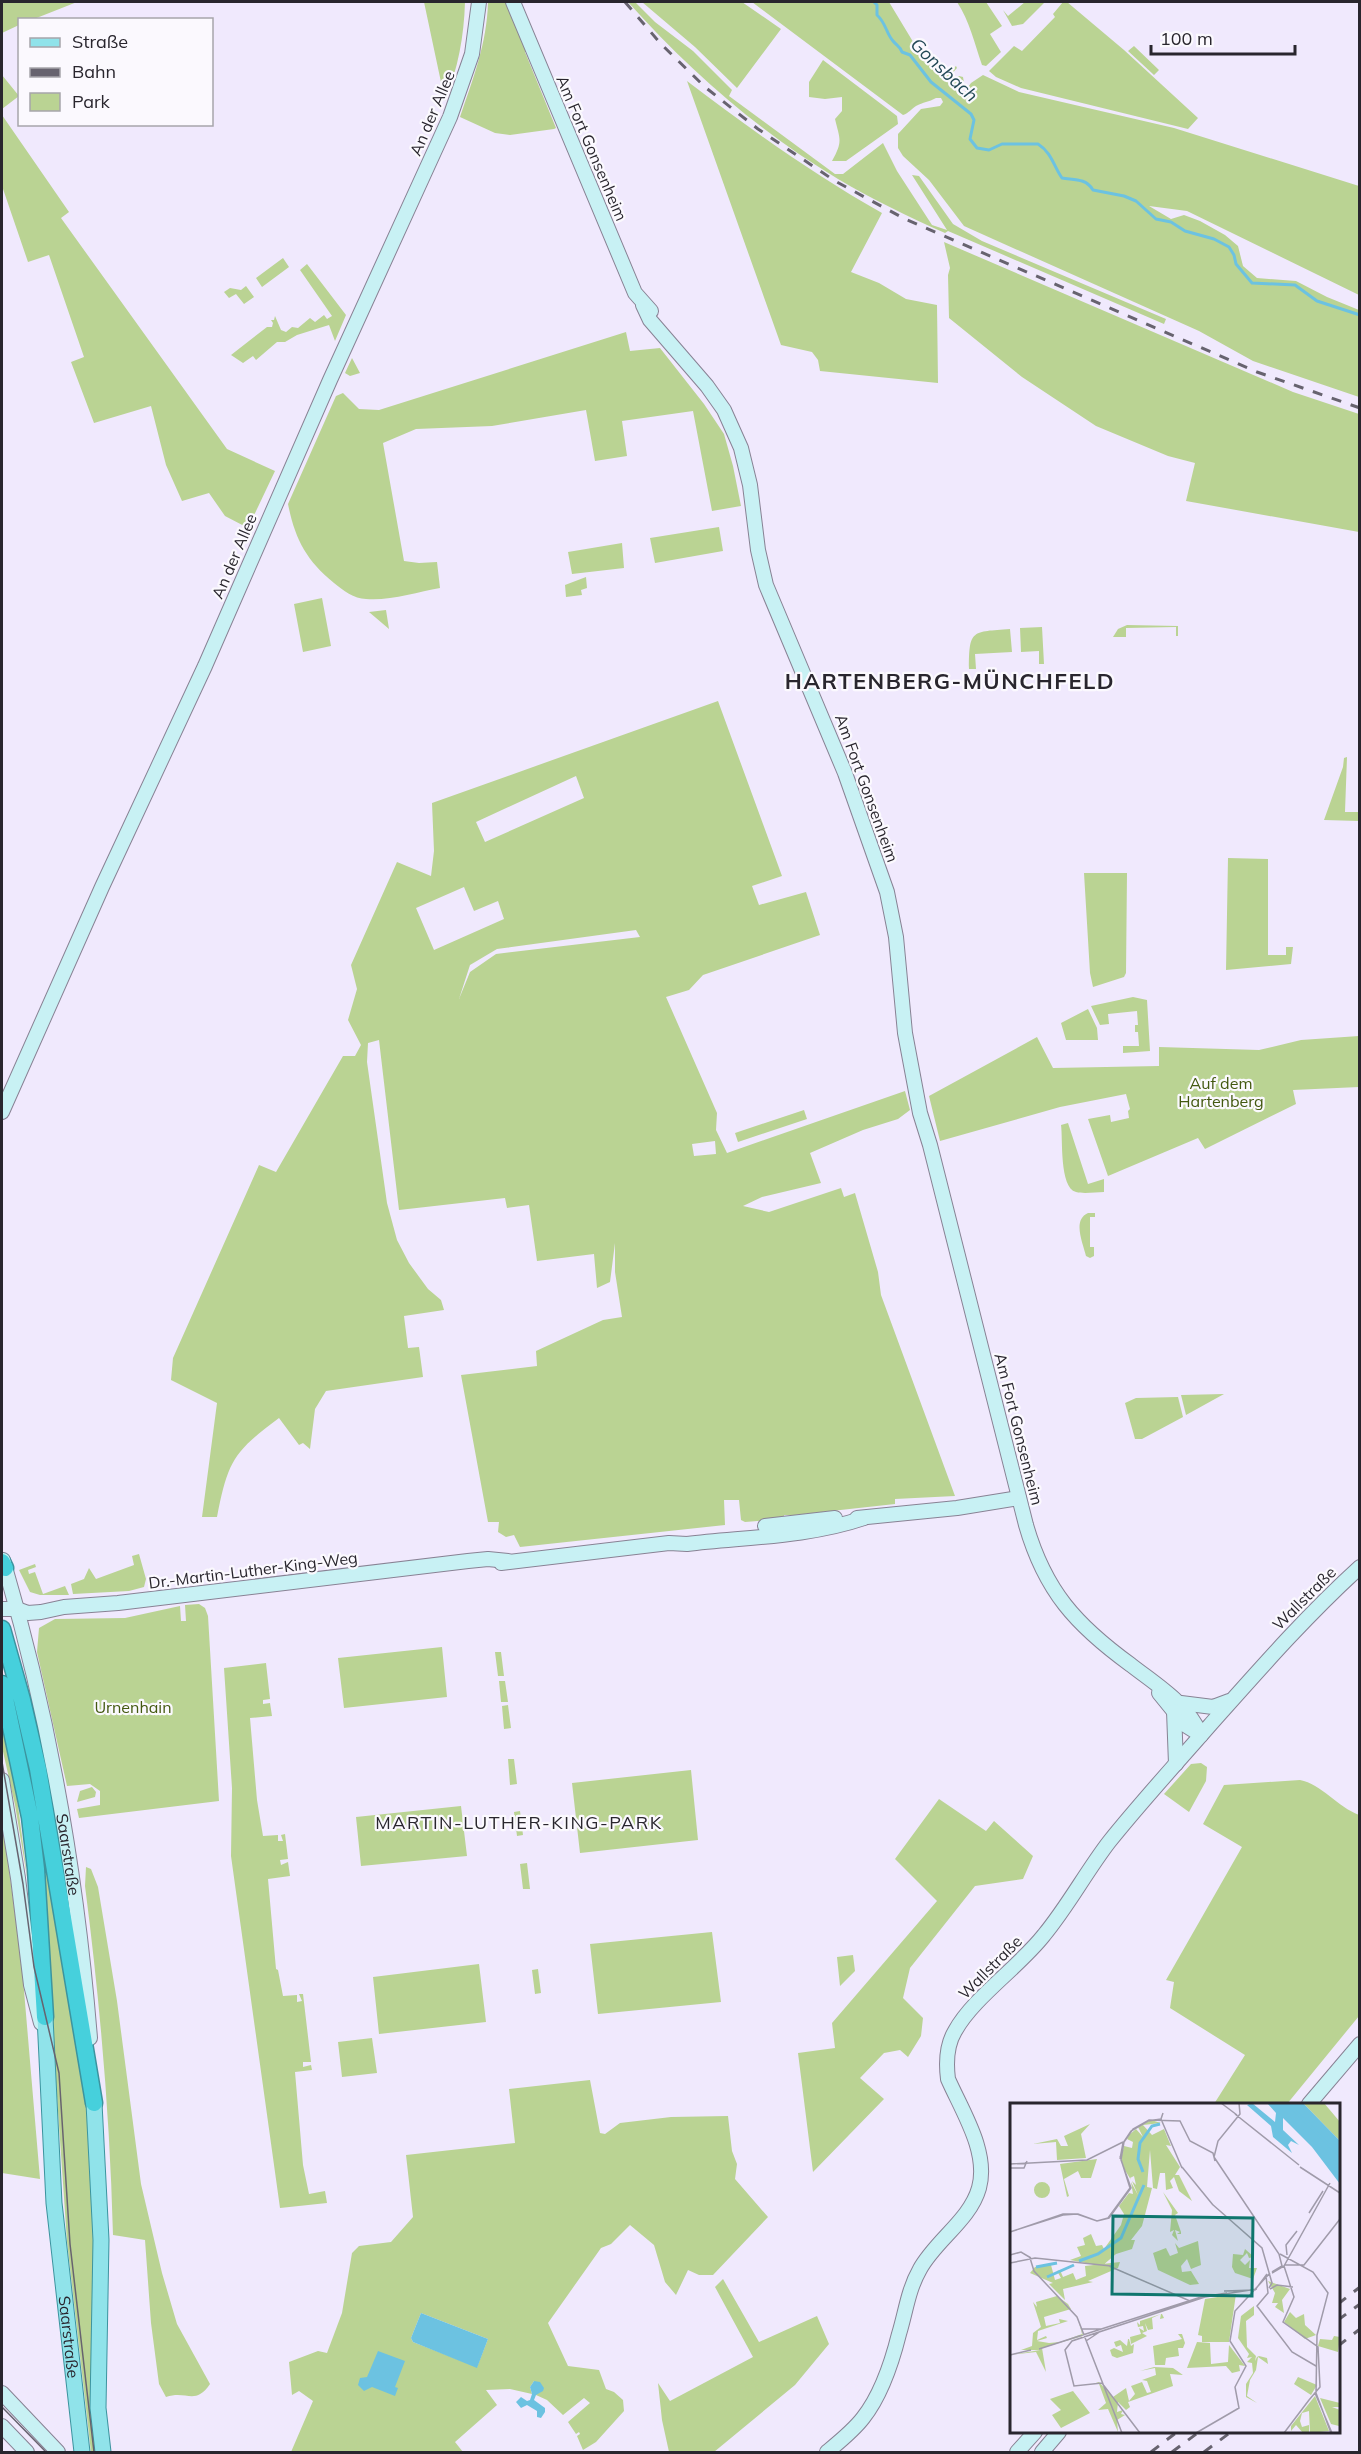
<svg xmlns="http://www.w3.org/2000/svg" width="1361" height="2454" viewBox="0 0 1361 2454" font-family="Mulish,sans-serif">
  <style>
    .green { fill: #bad393; fill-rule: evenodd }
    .water { fill: #6cc2e1 }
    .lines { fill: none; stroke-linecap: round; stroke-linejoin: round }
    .stream { stroke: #6cc2e1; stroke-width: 3 }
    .secondary-casing { stroke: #888294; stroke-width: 16 }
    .primary-casing { stroke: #3c949f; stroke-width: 17 }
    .highway-casing { stroke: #3c949f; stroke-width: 19 }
    .secondary { stroke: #c8f1f4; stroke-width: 14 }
    .primary { stroke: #90e3ea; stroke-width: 15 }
    .highway { stroke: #46d0dc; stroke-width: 16 }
    .tram { stroke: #67636f; stroke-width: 1.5 }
    .rail { stroke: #67636f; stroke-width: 3; stroke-dasharray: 10 10; stroke-linecap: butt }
    .labels { text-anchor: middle; stroke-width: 4.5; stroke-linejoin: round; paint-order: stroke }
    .street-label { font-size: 16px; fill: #29262e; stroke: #fbf9fe }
    .park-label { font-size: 16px; fill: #435910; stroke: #fbf9fe }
    .water-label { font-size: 18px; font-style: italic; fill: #224856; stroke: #fbf9fe }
    .neighbourhood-label { font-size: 18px; letter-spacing: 1.5px; fill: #29262e; stroke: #fbf9fe }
    .district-label { font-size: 22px; font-weight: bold; letter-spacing: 1.5px; fill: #29262e; stroke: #fbf9fe }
    .inset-river { fill: none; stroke: #6cc2e1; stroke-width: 3 }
    .inset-road { fill: none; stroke: #a09baa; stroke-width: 1.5 }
    .view { fill: #0f766e; fill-opacity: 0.15; stroke: #0f766e; stroke-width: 3 }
    .inset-edge { fill: none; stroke: #29262e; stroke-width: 3 }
  </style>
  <rect width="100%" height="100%" fill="#f0e9fd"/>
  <!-- green -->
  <path class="green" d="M2,2H77L34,19L20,20L19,25L2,33Z
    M424,2H465C464,37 458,68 445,101Z
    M488,2H506L527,51L525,52L556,128L554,129L510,135L495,133L460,117C473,79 487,43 488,2Z
    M628,2H635L655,22L693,51L732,90L729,96L835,174H843L883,143L897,171L932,225L947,230L912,175L919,176L953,224L982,241L1166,319L1164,324L948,231L945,233C909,217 872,199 838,179C759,132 689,70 628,2Z
    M642,2H742L781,29L737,88L695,47Z
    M752,2H889L918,50L942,78L956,66L957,68L946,80L949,83L959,76L963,77L964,83L956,90L958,94H963L971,83L983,75L1019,92L1174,128L1359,186V295L1187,211L1149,206L1171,219L1184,215L1200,221L1225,235L1238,246L1243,266L1257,278L1296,281L1327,297L1359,310V397L1253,361L1199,331L964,226L929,180L903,156L898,148V134L921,109L940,106L943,102L941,98H936C929,102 923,102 916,106C911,109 909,113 903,115Z
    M957,2H986L1002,26L990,34L1001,52L986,66L982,65C974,42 970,22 957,2Z
    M1025,2H1045L1023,24L1012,26L1003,10L1008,16Z
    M1063,2H1067L1124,50L1198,118L1188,129L1021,88L996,77L989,71L1014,46L1022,51L1055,17L1053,14Z
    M1134,46L1159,70L1154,75L1128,51Z
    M823,60L897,116L898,124L846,161H832C843,141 840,140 835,119L842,111V97L825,99L809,97V82Z
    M2,75L19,96L2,109Z
    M687,81C750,129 813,174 882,213L851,272L879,283L906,299L937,305L938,383L820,371L818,360L812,352L781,345Z
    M2,115L69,212L61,218L227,449L275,471L248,528L225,516L209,493L182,501L166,465L151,406L94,423L71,362L84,357L49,255L28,262L2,186Z
    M944,242L1293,392L1359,414V532L1186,501L1195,463L1168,456L1096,426L1022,377L949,318L948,275L950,268Z
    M283,258L289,267L262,287L256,278Z
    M307,264L346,315L335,341L329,325L297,335L285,342H277L256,360L253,356L243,363L231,355L267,327H272L273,323L271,320H274L275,316L281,330L286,332L292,327L298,328L310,318L315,322L324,315L327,319L332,316L300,270Z
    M246,286L254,297L244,304L236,294L229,298L224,292L230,288L241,290Z
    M626,332L630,351L660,348L704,404L724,434L733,466L741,506L712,511L693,411L622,421L627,456L595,461L586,410L492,426L416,429L383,443L404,561L419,563L437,562L440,588C417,592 390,601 366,599C354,599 343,590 334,583C306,560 295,539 288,504L336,396L343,393L359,409L379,410Z
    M352,358L360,373L350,376L345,373Z
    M719,527L723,551L655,563L650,538Z
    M622,543L624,568L572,574L568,552Z
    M586,577L587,588L581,590L582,595L566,597L565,585Z
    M322,598L331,646L303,652L294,604Z
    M386,610L389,629L369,612Z
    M1127,625L1178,626V636H1176V627L1126,628V637H1113L1118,629Z
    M1042,627L1044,664H1039V651L1021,652L1020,628Z
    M1010,629L1012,652L975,654L976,669H969C969,629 972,632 1010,629Z
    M718,701L782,876L752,886L759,905L806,892L820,935L703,975L689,990L666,997L717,1113L716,1130L727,1153L905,1091L910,1110L898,1119L863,1130L810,1153L821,1183L762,1197L743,1206L769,1212L841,1188L844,1197L855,1193L878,1272L881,1295L955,1496L895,1499V1504L795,1515H784V1519L745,1522L741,1520L739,1500H724L725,1525L520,1547L514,1535L506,1537L498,1532L499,1522H488L461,1375L537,1366L536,1351L603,1320L622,1317L615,1272V1243L610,1282L597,1288L594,1254L537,1261L529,1205L507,1208L505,1198L399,1210L379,1040L368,1043L367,1062L387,1203L397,1240L409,1263L428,1289L441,1300L444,1310L404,1316L408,1348L419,1347L423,1377L326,1391L315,1409L310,1449L303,1443L299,1445L279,1418C233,1452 228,1461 217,1517H202L217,1403L171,1380L173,1358L259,1165L276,1172L343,1056H355L361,1045L348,1020L357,989L351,965L397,862L431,876L434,851L432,803ZM576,776L584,798L485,842L476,822ZM464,887L474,911L498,901L504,919L434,950L416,908ZM636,930L640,937L496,954L470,972L459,999L470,965L497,949ZM715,1141L716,1154L694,1156L692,1144Z
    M1347,757L1345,812H1359V821L1324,820L1343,767L1344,758Z
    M1228,858L1268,859V955H1286V947H1293L1291,964L1226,970Z
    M1084,873H1127L1126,973L1124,977L1093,987L1090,973Z
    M1133,997L1147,1000L1150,1051L1123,1053V1046H1139L1138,1032H1135V1025H1138L1137,1011L1108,1014L1109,1024L1100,1025L1091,1006Z
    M1088,1009L1097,1028L1098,1040H1066L1061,1023Z
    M1359,1036V1087L1293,1090L1296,1104L1205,1149L1198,1138L1108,1176L1088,1119L1110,1115L1111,1122L1129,1118L1128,1111L1130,1109L1126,1094L1060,1107L940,1141L929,1096L1037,1037L1053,1068L1159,1066V1047L1259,1050L1301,1040Z
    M804,1110L807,1119L738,1142L735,1133Z
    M1068,1123L1088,1184L1104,1179V1192C1096,1192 1084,1194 1076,1192C1059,1188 1063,1137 1061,1125Z
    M1088,1213H1095V1217H1090V1247H1094V1256L1090,1258L1086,1256C1083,1243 1072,1220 1088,1213Z
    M1224,1394L1186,1415L1181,1395Z
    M1178,1397L1183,1417L1142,1439H1135L1125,1403L1136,1398Z
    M139,1554L146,1579L144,1587L129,1591L73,1594L71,1584L84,1579L89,1568L96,1579L134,1565L132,1556Z
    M35,1564L36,1567L28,1570L29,1574L35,1572L43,1594L65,1586L69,1595H40L30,1592L19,1570Z
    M199,1604L205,1608L208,1616L219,1801L79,1818L77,1809L100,1805V1791L90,1784L67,1786L37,1652L39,1628L55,1619L125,1618L180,1606L181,1621H186L185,1605Z
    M442,1647L447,1697L344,1708L338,1658Z
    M495,1652H501L504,1676H498Z
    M266,1663L270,1699L263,1700V1704L270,1703L272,1716L250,1718L257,1800L263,1836L278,1835V1841H283L281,1835L285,1834L288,1859L280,1860L281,1865L288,1862L290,1876L268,1879L276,1969L278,1970L283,1996L297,1995V2002L302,2001L299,1994H303L311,2062H303V2067L311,2065L312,2070L295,2072L303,2165L309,2194L325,2191L327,2203L280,2208L231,1856L232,1788L224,1668Z
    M499,1681H505L508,1702H501Z
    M508,1705L511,1728L504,1729L502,1706Z
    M2,1713L13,1767L28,1883L15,1805L2,1747Z
    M508,1759H514L517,1784L510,1785Z
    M1201,1763L1207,1767L1206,1781L1189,1812L1164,1794L1191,1764Z
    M691,1770L698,1840L580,1853L572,1783Z
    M1300,1780C1321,1784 1338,1807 1359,1815V2016L1287,2104H1214L1245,2055L1170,2008L1174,1982L1166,1980L1242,1847L1203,1824L1224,1785Z
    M92,1787L96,1792L95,1797L77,1802L80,1791Z
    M939,1799L986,1831L994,1821L1033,1856L1023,1879L975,1886L910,1968L903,1998L923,2018L921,2036L908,2057L900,2050L884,2053L860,2078L884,2099L813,2172L798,2053L835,2048L832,2023L937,1901L895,1859Z
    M461,1806L467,1856L361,1866L356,1817Z
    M520,1811L523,1835L517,1836L514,1812Z
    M2,1817L22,1967L40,2179L2,2173Z
    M43,1835L86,2083L93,2197L100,2452H91L67,2241L39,1836Z
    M527,1863L530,1889H523L520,1864Z
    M86,1867L91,1869L98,1887L117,2001L141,2184L162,2273L177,2324L210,2384C195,2406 187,2390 166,2397L159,2384L151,2323L145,2240L113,2235C110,2118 100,2002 85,1886Z
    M712,1932L721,2002L598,2014L590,1944Z
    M853,1955L855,1971L840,1986L837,1957Z
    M479,1964L486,2022L379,2034L373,1977Z
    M538,1969L541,1993L535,1994L532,1970Z
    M372,2038L377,2073L342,2077L338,2042Z
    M590,2080L600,2133L605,2134L620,2123L671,2117L728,2116L732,2151L737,2164L735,2179L768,2217L713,2275H699L688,2270L676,2295L665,2282L654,2245L630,2225L611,2244L601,2248L548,2323L568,2366L599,2370L606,2389L614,2392L623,2400L624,2411L596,2442L583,2450L577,2436L580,2434L579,2432L576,2434L568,2422L590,2403L584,2398L563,2415L547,2400L536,2395L534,2381L530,2387L532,2394L510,2389L486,2390L497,2405L455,2442L463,2452H291L313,2401L299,2391L292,2395L289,2362L318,2351L327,2353L342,2313L352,2253L359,2246L391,2242L413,2217L406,2155L515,2143L509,2089ZM421,2313L488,2339L477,2367L413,2342L411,2338Z
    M723,2279L759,2342L817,2316L829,2344L795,2385L714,2452H669L662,2420L658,2383L670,2401L753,2357L715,2287Z"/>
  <!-- water -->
  <path class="water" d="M421,2313L488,2339L477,2368L413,2342L411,2338Z
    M378,2351L405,2361L395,2387L398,2388L395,2396L372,2387L364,2391L358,2385L360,2378L367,2377Z
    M534,2381L540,2382L544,2388L543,2391L536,2395L534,2400L545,2408V2412L541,2418L537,2417V2411L527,2405L521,2408L516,2402L521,2397L527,2401L530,2400L532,2394L530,2387Z"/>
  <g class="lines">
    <!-- stream -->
    <path class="stream" d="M874,2L877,5V15C886,23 886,33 893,41C897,46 900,46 902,52L910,55L931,82L971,114L974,120L970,139L977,148L989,150L1002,144H1038C1052,153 1053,165 1062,178C1074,180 1086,178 1093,190L1124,196L1136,201L1156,219L1171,222L1185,231L1214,239L1229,247L1234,255L1236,264L1252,283L1295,285L1317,301L1360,315"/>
    <!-- secondary casing -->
    <g class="secondary-casing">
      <g id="secondary">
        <path d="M513,2L635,293L651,311"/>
        <path d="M643,305L650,320L707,386L724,410L741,448L750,485L758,550L766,585L845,773L887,892L896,937L905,1033L920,1113L930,1145L1026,1525C1045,1591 1076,1625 1131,1665C1158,1686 1187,1703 1201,1735"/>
        <path d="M2,1112L102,887L205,666L330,380L450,117L472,54L479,2"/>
        <path d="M857,1518L957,1508L1019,1498"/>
        <path d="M765,1526L835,1518"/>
        <path id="s1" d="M3,1560C49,1715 77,1876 90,2038"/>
        <path d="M501,1563L669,1543L687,1544C746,1537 808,1537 864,1518"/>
        <path d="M2,1609H17L28,1613L41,1612L64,1607L118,1603L468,1561L488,1559L508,1561"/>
        <path d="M1159,1693L1185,1725L1201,1735"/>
        <path d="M1181,1703L1213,1707L1229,1701"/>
        <path d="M1174,1711L1176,1764"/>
        <path d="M2,1780L18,1878L31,1985L41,2023"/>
        <path d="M1309,2104L1360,2044"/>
        <path d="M2,2393L58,2452"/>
        <path d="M2,2426L27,2452"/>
        <path d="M827,2452C839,2442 853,2431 863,2418C882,2394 892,2362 899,2334C906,2311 908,2290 920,2269C936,2240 970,2220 979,2188C989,2152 962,2111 948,2079C946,2063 946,2046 955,2031C973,1998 1019,1967 1044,1935C1068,1906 1086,1872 1109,1842C1141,1802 1176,1764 1210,1725C1258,1671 1306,1616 1360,1567"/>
        <path d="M1017,2452L1035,2432"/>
        <path d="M1042,2452L1059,2432"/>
      </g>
    </g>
    <!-- primary casing -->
    <g class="primary-casing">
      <g id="primary">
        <path id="s2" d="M45,2017L54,2203L82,2452"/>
        <path d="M94,2103L101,2240L98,2408L103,2452"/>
      </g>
    </g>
    <!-- highway casing -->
    <g class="highway-casing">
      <path id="highway" d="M2,1562L5,1568
        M2,1629L22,1700L38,1769L94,2103
        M2,1684L30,1817L36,1869L45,2017"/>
    </g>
    <!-- secondary -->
    <use href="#secondary" class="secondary"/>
    <!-- primary -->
    <use href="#primary" class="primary"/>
    <!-- highway -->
    <use href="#highway" class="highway"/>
    <!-- tram -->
    <path class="tram" d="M2,1762L23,1884L34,1967L59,2073L70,2244L94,2452
      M2,2407L46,2452"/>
    <!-- rail -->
    <path class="rail" d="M625,2L661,44L705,87L758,129L835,181L905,219L1257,372L1360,408
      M1338,2304L1360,2287
      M1338,2320L1360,2304
      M1338,2346L1360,2329
      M1151,2452L1177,2432
      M1172,2452L1199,2432
      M1204,2452L1231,2432"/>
  </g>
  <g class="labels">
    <!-- street labels -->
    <g class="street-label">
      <text transform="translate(432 113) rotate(-67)" y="6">An der Allee</text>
      <text transform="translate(592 148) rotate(67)" y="6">Am Fort Gonsenheim</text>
      <text transform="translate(234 556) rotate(-67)" y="6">An der Allee</text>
      <text transform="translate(867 788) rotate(70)" y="6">Am Fort Gonsenheim</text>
      <text transform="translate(1019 1429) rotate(76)" y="6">Am Fort Gonsenheim</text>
      <text transform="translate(253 1570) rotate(-7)" y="6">Dr.-Martin-Luther-King-Weg</text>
      <text transform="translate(1304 1598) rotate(-45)" y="6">Wallstraße</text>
      <text dy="6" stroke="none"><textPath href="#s1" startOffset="302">Saarstraße</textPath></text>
      <text transform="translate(990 1967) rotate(-45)" y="6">Wallstraße</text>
      <text dy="6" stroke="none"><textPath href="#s2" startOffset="321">Saarstraße</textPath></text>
    </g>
    <!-- park labels -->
    <g class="park-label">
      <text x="1221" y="1089">Auf dem<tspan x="1221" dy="18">Hartenberg</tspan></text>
      <text x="133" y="1713">Urnenhain</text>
    </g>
    <!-- water labels -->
    <g class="water-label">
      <text transform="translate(944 70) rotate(43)" y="6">Gonsbach</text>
    </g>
    <!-- neighbourhood labels -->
    <g class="neighbourhood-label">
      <text x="519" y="1829">MARTIN-LUTHER-KING-PARK</text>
    </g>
    <!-- district labels -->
    <g class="district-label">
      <text x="950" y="689">HARTENBERG-MÜNCHFELD</text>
    </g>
  </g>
  <!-- overview -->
  <g transform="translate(1010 2103)">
    <rect width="330" height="330" fill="#f0e9fd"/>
    <path d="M293,0H314L330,19V38ZM141,17L151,20L133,22L142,32L154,26L161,43L156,42L170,64L165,72H169L182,98L169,88L164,74L160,78L163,85L156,87L155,70H150L147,86L143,85L140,47L137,84L142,85L132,123L121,137H125L122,146L106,151L92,163L60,157L71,153L67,144L75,142L73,135L81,131L86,143L92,142L94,146L111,122L114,111L109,103L119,90L123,91L121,79L128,92L122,78L126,82L124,73L120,75L112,56L121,77L113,64L111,52L113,43L112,52L114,43L122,45L123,39L117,36L119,32L126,26L133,34L128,24ZM80,21L71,31L76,55L47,57L46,39L23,41L47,36L51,43H58L54,33ZM87,56L81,75H71L68,68L54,76L59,93L57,94L50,61ZM24 87a8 8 0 1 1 16 0a8 8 0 1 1-16 0ZM153,89L168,110L165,112L171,129V131H167L170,129L165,127L168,138L162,132L164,127L160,129L162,107ZM188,138L191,162L181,166L177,156L171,163L172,169L181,168L189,181L180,182L148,167L143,150L156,145L160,153L168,150L165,140L169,145ZM235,146L244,154L239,155L237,150L230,157L235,162L240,157L239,165H247L243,176L225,170L222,164L223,151L233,152ZM110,159L108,165L78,178L83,179L53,186L55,197L39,181L43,180L20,170L25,164L41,162L45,177L51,175L47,168L50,167L53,174L63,170L66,177L76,173L75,163ZM258,178L280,186L272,197L274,210L265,204L268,200H262L265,190ZM226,191L219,239H192V233L188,232L195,196ZM47,193L58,201L67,216L61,206L34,214L36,223L50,220L49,216L58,218L28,228L27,237L36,233L37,235L27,238L39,240L38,235L39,240L50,239L72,231L68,216L73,232L69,233H73L32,245L36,269L26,249L0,252L30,247H11L22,243L23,230L31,224L23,199L27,204L26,199ZM244,203V212L236,218L237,244L246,253L245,258L247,254L249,253L257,255L258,261L248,254L246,267L240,277L237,293L247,300L236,294V281L243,270L242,260L237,259L242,254L237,255L239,251L228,235L231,213ZM280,209L286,215L294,211L295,222L306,232L295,236L274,219ZM151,211H152L154,215L150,216L151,211L142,215L143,226L138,227L135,220L137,228L132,230L137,233L121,241L120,234L131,231L129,225L134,228L133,223L128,224L127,219L130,222V218ZM168,231H172L175,240L173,245H168L169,253L156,255L155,262H145L143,243L172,236ZM330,232L324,233L330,234L328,249L308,243L310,236L322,237L324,233ZM118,236H119L121,243L124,241L123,250L107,255L102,253L100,247L104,245L113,249L111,242L106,244L104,239L110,237L117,243ZM187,239L200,240L201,261L218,259L219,242L235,263L229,262L230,268L222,270L216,263L177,265ZM144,264L163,265L173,272L160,271L163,283L118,299L120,304L116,307L108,299L107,309L113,307L111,311L115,312L107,317L108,329L98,306L88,307L96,300L89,281H83L89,279L103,294L116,285L119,298L125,291L121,283L132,279L137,290L141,289L137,278L132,277L146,272L145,265L130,268ZM288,274L307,282L301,292L284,281ZM63,288L80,310L51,325L42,312L51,307L40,296ZM305,293L319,328L300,330L299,308L292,310L290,318L292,324L299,322V330H293L286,322L281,328V323ZM310,295L330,300V304H322L330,307L329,323L321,321Z" fill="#bad393"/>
    <path d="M242,0L265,19L266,10L257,0H293L330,38V81L302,44L273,15V27L289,42L281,38L278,42L282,50L263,34L261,23L237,2Z" fill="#6cc2e1"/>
    <path class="inset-river" d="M277,0L330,53M133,69L128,56L130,40L142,23L150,21M69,158L88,151L111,135L134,82M26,164L47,160M37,174L64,162"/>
    <path class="inset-road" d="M211,0L227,12M229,0L230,11L208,38L204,54L269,151L272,163L262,169M153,10L151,16L172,65M225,11L289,62M110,56L113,40L121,28L138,18L151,16M0,61L77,57L113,39M172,64L203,102M290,64L330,90M0,65H14L17,58M202,101L252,145L262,180L259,185M299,110L313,88M0,129L53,111H68L87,118L98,115L120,85L110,53M0,129L53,112L67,111L87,118L99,115L121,85L111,57L114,39L123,26L139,17L170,18L180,38L203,50L205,58M270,151L303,169L318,190L307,232L306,290L321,330M0,152L11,149L21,155M277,152L276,142L287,128M20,155L24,168L67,214L112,330M0,160L25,155L101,163M274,162H294L330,116M99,163L180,198M274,163L284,194L273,219L308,244L310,284L299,297M262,170L274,163L320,80M256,173L258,190L247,203L282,249L306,263M260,186L267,182L283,184M214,188L245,187L257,171M72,226H93M76,238L91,228M29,246L191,194L217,190M0,252L21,247M305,290L322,330M130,330L92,280L64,283L55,247L62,238L195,194L247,186M186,330L229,305L225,284L236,263L220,238L225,208L260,170M274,330L299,297"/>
    <path class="view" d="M103,113L243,115L242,193L102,191Z"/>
    <rect width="330" height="330" class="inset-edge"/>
  </g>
  <!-- border -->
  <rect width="1361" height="2454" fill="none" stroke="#29262e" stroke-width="6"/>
  <!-- legend -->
  <rect x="18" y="18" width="195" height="108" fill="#fbf9fe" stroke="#a7a5ab" stroke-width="1.5"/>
  <rect x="30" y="38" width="30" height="9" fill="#90e3ea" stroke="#a7a5ab" stroke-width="1.5"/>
  <text x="72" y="48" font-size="18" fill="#29262e">Straße</text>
  <rect x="30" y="68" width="30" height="9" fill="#67636f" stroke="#a7a5ab" stroke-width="1.5"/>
  <text x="72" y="78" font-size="18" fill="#29262e">Bahn</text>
  <rect x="30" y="93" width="30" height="18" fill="#bad393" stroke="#a7a5ab" stroke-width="1.5"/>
  <text x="72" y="108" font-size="18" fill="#29262e">Park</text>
  <!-- scale -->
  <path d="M1151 45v9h144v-9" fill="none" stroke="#29262e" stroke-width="3"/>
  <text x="1160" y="45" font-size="18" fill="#29262e" stroke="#fbf9fe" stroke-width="4.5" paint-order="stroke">100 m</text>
</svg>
